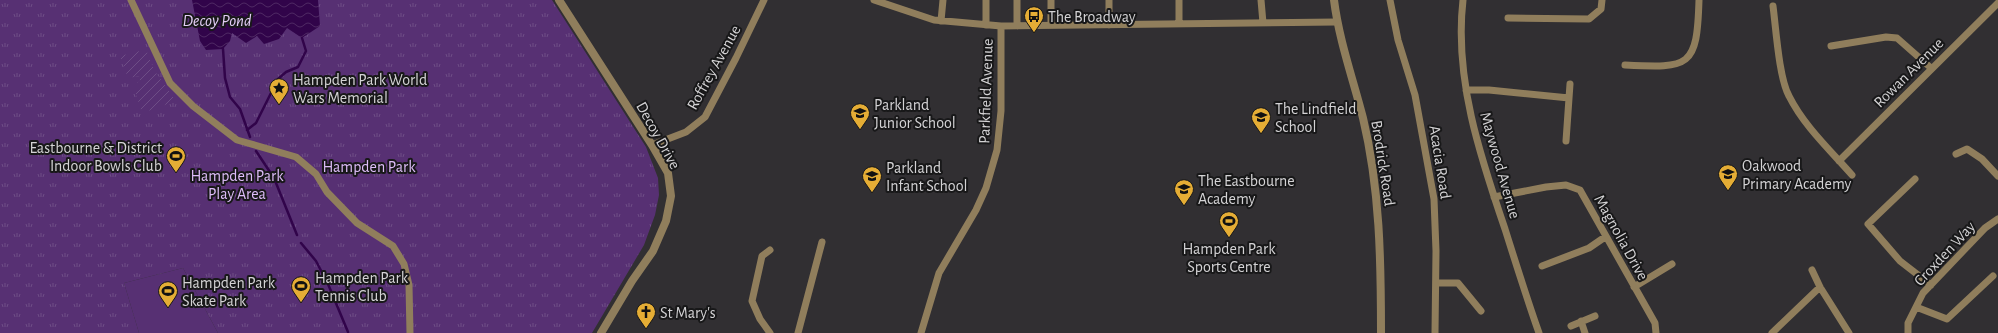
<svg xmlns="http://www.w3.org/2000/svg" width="1998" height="333" viewBox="0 0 1998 333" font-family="'Alegreya Sans',sans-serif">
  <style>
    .grass { fill: #573073 }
    .park { fill: url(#park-tufts) }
    .garden { fill: url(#garden-furrows) }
    .water { fill: url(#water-waves) }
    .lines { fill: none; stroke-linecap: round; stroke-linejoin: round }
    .stream { stroke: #31044a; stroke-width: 2.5 }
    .minor { stroke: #907e5c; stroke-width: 7 }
    .tertiary { stroke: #907e5c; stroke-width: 8 }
    .labels { text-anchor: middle; stroke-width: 4; stroke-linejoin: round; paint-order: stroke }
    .poi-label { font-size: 16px; fill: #d4d3d5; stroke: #181819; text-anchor: start }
    .street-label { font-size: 16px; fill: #d4d3d5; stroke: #181819 }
    .park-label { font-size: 16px; fill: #ddbcf8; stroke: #181819 }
    .water-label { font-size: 17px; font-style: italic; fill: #e3cdf6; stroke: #181819 }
  </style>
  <defs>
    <pattern id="park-tufts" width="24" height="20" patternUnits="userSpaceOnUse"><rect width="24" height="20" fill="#573073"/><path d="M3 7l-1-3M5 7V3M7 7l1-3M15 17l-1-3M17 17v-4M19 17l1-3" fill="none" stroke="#6e4d86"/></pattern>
    <pattern id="garden-furrows" width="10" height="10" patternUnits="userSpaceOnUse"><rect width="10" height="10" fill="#573073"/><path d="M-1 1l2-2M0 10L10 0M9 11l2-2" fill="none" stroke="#6e4d86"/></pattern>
    <pattern id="water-waves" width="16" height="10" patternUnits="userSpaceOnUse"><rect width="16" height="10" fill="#31044a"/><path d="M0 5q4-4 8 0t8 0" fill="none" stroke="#4e2863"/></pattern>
  </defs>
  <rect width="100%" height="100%" fill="#312f32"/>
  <!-- grass -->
  <path class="grass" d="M183,268L218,333H139L124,283Z"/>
  <!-- park -->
  <path class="park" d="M0,0H552L646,147L658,178L659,195L655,215L644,245L592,333H218L183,268L124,283L139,333H0Z"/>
  <!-- garden -->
  <path class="garden" d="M144,50L147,52L154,70L176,101L142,113L134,88L138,87L137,83L140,81L139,76L128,78L120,56Z"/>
  <!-- water -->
  <path class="water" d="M192,0H318L320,26L302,38L287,28L279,39L264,44L257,36L246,43L232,33L230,41L223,49L206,50L200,41Z"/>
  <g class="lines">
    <!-- stream -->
    <path class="stream" d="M223,49L225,78L230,97L240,109L250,137
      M247,130L256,123L278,79L286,72L298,67L306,51L302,38
      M256,151L274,178L297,235
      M301,243L316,261L328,284L348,332"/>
    <!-- minor -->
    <path class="minor" d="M131,0L170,83L193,106L237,140L296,157L316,174L327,192L357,223L393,246L404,264L409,285L410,333
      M874,0L934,20L1001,26L1336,22
      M986,0V25
      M1051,0V25
      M1109,0V25
      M1179,0V24
      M1261,0L1263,23
      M1390,0L1398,40L1415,95L1434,199L1436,251L1435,333
      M1463,0C1454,78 1480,156 1505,229C1516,264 1527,299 1539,333
      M1773,6C1776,29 1779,78 1789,96C1804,126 1830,150 1852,175
      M1508,18L1589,19L1601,9L1602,0
      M941,21L943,0
      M1017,26V0
      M1831,46L1886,37L1897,38L1931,68
      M1625,65C1690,68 1697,68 1699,0
      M1466,90H1489L1569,98
      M1566,141L1570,84
      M652,145L686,132L705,117L736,58L764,0
      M1956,154L1967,149L1982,159L1998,176
      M1839,161L1998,3
      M1915,179L1868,224L1900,261L1931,285
      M1494,197L1546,187L1566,185L1580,190L1655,323L1656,333
      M1542,266L1589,248L1605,237
      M1812,270L1820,287L1849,333
      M1436,283H1458L1481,311
      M1634,287L1672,264
      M1916,307L1947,319L1993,276
      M1581,321L1585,333
      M1571,326L1595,316
      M770,333L760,319L752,301L762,256L770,250
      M798,333L822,242
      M921,333L939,273L976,210L986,188L997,150L1001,111V26
      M1772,333L1820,287
      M1908,333V323L1923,293L1985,228L1998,219"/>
    <!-- tertiary -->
    <path class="tertiary" d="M559,0L652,145L668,173L671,196L666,221L653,251L632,281L601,333
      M1334,0C1339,40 1353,79 1363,118C1380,189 1381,261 1381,333"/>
  </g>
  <!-- icons -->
  <defs>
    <g id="bus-pin" transform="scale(1)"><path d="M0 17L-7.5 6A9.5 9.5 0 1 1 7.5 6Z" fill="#e5ad35" stroke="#181819"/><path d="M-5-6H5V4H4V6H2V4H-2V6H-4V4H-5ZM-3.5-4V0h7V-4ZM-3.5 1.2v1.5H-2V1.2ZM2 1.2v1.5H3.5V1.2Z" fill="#111"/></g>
    <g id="sight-pin" transform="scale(1)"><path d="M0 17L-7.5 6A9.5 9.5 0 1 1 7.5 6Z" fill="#e5ad35" stroke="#181819"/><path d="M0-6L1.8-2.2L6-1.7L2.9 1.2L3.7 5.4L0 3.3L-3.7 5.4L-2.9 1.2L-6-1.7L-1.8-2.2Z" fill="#111"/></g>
    <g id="school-pin" transform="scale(1)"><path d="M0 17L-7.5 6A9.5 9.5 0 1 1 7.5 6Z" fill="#e5ad35" stroke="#181819"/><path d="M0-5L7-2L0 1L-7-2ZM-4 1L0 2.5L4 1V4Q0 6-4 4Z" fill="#111"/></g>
    <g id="stadium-pin" transform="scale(1)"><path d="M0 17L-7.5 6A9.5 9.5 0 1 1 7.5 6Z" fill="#e5ad35" stroke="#181819"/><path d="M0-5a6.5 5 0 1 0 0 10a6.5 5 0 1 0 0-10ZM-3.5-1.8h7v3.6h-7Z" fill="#111"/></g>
    <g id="church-pin" transform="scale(1)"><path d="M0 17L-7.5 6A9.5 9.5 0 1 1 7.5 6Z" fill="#e5ad35" stroke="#181819"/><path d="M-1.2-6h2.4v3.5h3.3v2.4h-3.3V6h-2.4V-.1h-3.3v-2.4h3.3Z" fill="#111"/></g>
  </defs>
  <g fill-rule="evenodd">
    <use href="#bus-pin" x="1034" y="16"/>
    <use href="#sight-pin" x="279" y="88"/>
    <use href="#school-pin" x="860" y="113"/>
    <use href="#school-pin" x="1261" y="117"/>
    <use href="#stadium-pin" x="176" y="156"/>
    <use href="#school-pin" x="1728" y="174"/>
    <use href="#school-pin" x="872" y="176"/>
    <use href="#school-pin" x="1184" y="189"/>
    <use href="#stadium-pin" x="1229" y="221"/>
    <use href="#stadium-pin" x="301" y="286"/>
    <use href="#stadium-pin" x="168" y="291"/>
    <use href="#church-pin" x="646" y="312"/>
  </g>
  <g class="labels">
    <!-- poi labels -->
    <g class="poi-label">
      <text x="1048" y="22">The Broadway</text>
      <text x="293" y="85">Hampden Park World<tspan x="293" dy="18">Wars Memorial</tspan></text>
      <text x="874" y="110">Parkland<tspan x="874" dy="18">Junior School</tspan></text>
      <text x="1275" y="114">The Lindfield<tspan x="1275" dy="18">School</tspan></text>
      <text x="162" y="153" text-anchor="end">Eastbourne &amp; District<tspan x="162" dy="18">Indoor Bowls Club</tspan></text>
      <text x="1742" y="171">Oakwood<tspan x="1742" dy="18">Primary Academy</tspan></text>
      <text x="886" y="173">Parkland<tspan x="886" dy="18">Infant School</tspan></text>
      <text x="1198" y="186">The Eastbourne<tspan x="1198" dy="18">Academy</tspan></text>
      <text x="1229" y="254" text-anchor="middle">Hampden Park<tspan x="1229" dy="18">Sports Centre</tspan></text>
      <text x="315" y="283">Hampden Park<tspan x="315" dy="18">Tennis Club</tspan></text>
      <text x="182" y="288">Hampden Park<tspan x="182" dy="18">Skate Park</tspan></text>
      <text x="660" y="318">St Mary's</text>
    </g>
    <!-- street labels -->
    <g class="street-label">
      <text transform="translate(713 67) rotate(-61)" y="6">Roffrey Avenue</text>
      <text transform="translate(1908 72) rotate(-45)" y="6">Rowan Avenue</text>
      <text transform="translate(985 91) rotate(-88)" y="6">Parkfield Avenue</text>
      <text transform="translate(659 135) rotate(61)" y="6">Decoy Drive</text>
      <text transform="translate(1441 162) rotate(81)" y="6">Acacia Road</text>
      <text transform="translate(1384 163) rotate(81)" y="6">Brodrick Road</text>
      <text transform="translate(1501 165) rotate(74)" y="6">Maywood Avenue</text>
      <text transform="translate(1622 237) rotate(61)" y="6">Magnolia Drive</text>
      <text transform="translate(1944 253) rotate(-47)" y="6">Croxden Way</text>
    </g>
    <!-- park labels -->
    <g class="park-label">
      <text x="369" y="172">Hampden Park</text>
      <text x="237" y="181">Hampden Park<tspan x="237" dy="18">Play Area</tspan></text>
    </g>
    <!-- water labels -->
    <g class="water-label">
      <text x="217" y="26">Decoy Pond</text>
    </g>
  </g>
</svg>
